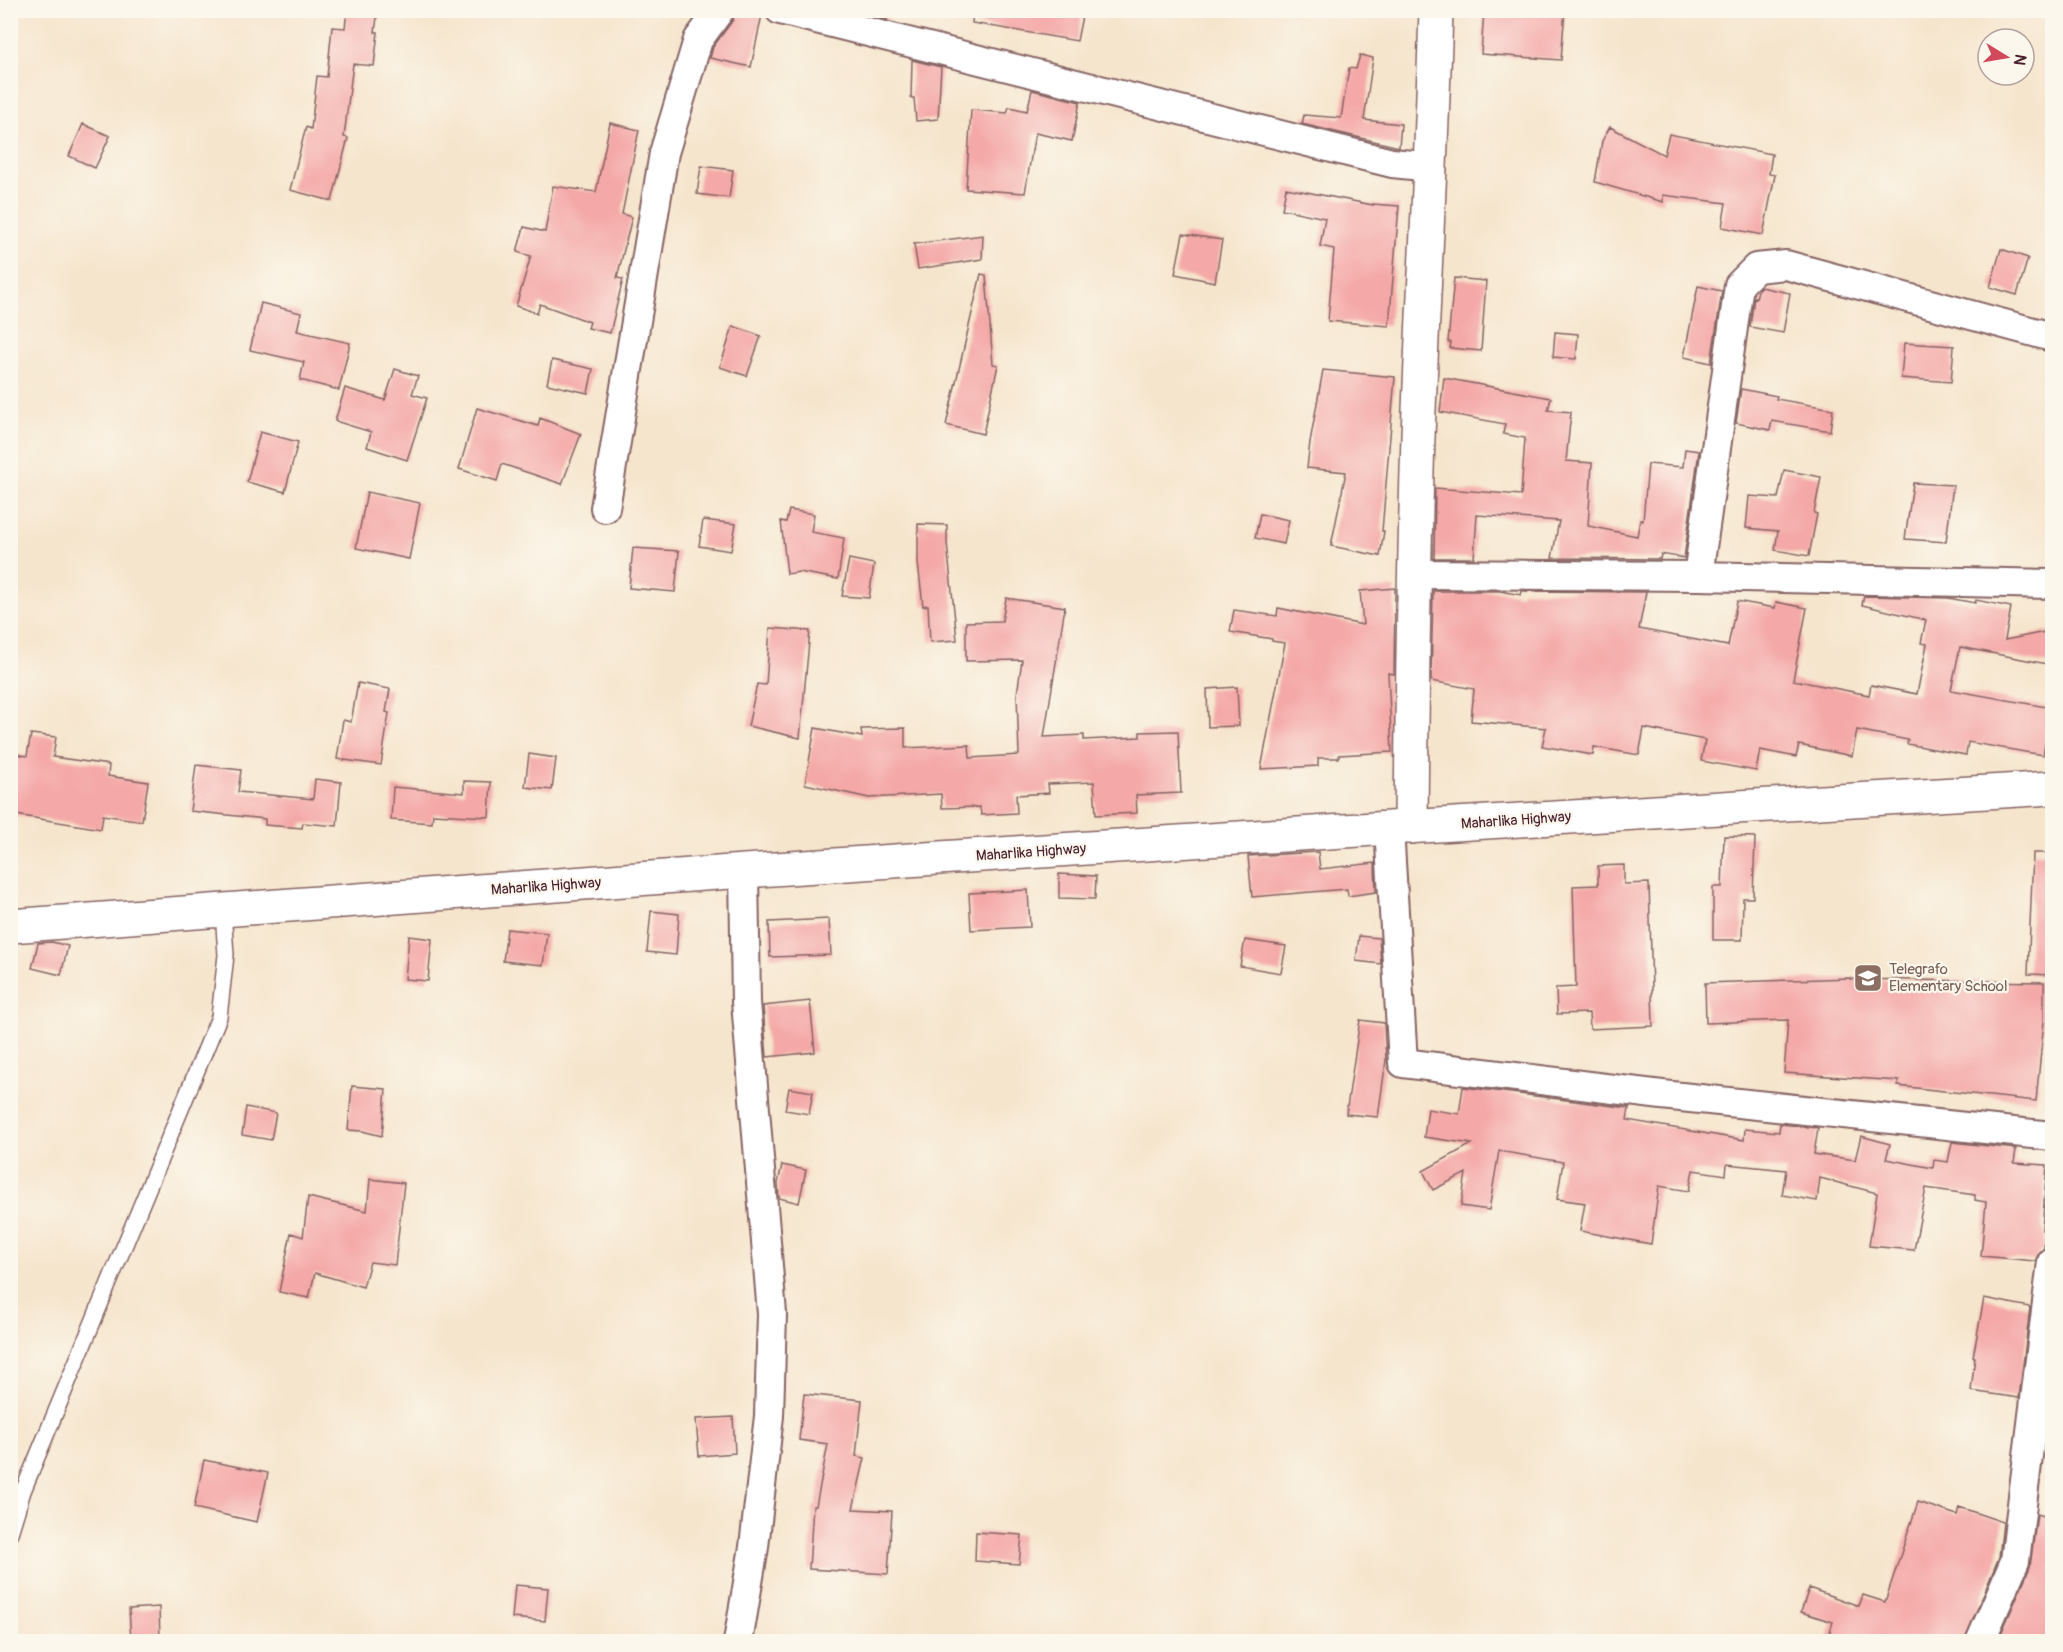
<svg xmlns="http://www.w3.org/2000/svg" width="2063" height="1652" viewBox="0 0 2063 1652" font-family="Pangolin,sans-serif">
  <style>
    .building { fill: #f4a8a7 }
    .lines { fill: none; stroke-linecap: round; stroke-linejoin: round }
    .lane-casing { stroke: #866464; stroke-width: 18 }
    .street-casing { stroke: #866464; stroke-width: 32 }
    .secondary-casing { stroke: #866464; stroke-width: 36 }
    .highway-casing { stroke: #866464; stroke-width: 36 }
    .lane { stroke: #fff; stroke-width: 15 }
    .street { stroke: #fff; stroke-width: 28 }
    .secondary { stroke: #fff; stroke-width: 33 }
    .highway { stroke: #fff; stroke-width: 33 }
    .labels { text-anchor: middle; stroke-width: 4.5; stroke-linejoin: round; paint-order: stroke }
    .street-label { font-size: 15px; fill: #4a1f2b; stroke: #fbf7ec }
    .education-label { font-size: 15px; fill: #785e54; stroke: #fbf7ec; text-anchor: start }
  </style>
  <rect width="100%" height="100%" fill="#fbf7ec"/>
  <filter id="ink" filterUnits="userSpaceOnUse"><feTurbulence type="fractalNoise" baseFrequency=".0167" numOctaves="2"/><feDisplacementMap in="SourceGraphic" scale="12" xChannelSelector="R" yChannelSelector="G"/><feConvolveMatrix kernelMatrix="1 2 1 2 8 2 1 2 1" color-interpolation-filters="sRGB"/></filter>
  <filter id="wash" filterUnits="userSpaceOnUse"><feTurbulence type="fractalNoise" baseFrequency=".008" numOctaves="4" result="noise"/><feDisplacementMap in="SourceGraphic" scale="24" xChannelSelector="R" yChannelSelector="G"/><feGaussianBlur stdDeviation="1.35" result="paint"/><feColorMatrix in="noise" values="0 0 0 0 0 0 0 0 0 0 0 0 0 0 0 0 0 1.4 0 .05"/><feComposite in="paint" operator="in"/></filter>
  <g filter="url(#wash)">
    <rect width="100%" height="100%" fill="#f6e5cd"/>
    <g id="blocks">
      <!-- building -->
      <path class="building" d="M347,10H378L375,32H378L374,66L353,64L344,137L348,138L332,201L290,190L306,127L311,129L317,76L327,77L332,27L345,28Z
        M736,10H763L751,67L710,58L713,47L733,20Z
        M850,10H889L887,20Z
        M973,10H1050L1082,16L1077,41L972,23Z
        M1484,10H1565L1561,60L1481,54Z
        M1360,55L1373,58L1364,120L1401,124L1399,147L1302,124L1304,115L1341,118L1349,68L1356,69Z
        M912,60L941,67L938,119L916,121L914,98H911Z
        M1032,90L1080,102L1072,141L1035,133L1025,193L966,189L971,110L1007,113L1009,107L1027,111Z
        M610,123L639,130L622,214L632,217L617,278L623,279L610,333L588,328L590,322L540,304L537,313L516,306L531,256L517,252L524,227L545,232L553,186L596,192Z
        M83,124L110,136L95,168L69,156Z
        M1610,127L1664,155L1669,134L1772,154L1769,174L1775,175L1763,235L1722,227L1726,203L1663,195V202L1595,182L1602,141Z
        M701,166L733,170L729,198L697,194Z
        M1286,188L1373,205V204L1399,206L1389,326L1328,321L1334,249L1320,246L1325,218L1282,209Z
        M1183,234L1222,240L1215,282L1175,274Z
        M983,235L982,259L918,269L914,244Z
        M2001,249L2028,258L2017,295L1990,287Z
        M981,274L986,275L993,364L998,365L983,434L946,425Z
        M1454,278L1486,281L1481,351L1450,348L1451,342H1448Z
        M1698,286L1722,291L1711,363L1684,357Z
        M1760,287L1790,293L1783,333L1750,327L1754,297L1756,298L1758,290Z
        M261,303L301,313L297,331L350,343L339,390L300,380L304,362L250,350Z
        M733,326L761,336L747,376L720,367Z
        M1555,332L1578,334L1576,359L1553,357Z
        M1904,343L1954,346L1951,382L1901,378Z
        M552,360L593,369L588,393L547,384Z
        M395,369L418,376L412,394L427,398L407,460L367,447L371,432L335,421L345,388L385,400Z
        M1323,370L1395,377L1382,531H1384L1380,556L1331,546L1346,472L1307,468L1310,442Z
        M1444,378L1551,398L1548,410L1571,412L1566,461L1592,463L1588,526L1637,536L1640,520L1643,521L1648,464L1683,467L1685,449L1699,451L1684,558L1661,554L1660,559L1552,558L1559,521L1477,515L1474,558H1434L1435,488L1521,495L1525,438L1503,434L1505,424L1440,412Z
        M1741,389L1777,396L1776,399L1833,409L1830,431L1772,421L1770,430L1736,423Z
        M477,408L538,426L540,418L581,434L562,484L502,464L497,481L459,469Z
        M260,432L298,442L285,492L247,482Z
        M1784,470L1821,477L1814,513L1817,514L1809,556L1775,550L1778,531L1746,528L1749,496L1778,498Z
        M1913,483L1953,485L1946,542L1905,539Z
        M367,492L420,503L409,559L356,548Z
        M789,510L814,514L811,532L844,538L838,579L799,572L787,574L781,521L786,522Z
        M1260,514L1289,520L1284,544L1255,538Z
        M703,520L736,524L731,551L699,546Z
        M918,524L947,525V543L957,640L930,642L928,605L923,606L918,563Z
        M633,548L679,551L675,592L629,588Z
        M849,559L874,564L869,598L842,596Z
        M1395,588L1394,674L1388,673L1392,752L1339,755V758H1318V766L1261,769L1285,643L1272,641V639L1230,632L1234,610L1277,616L1278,608L1363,625L1360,591Z
        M1433,591H1500L1521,595L1522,591L1646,592L1639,629L1728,646L1737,601L1775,608L1776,602L1807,608L1793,680L1869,695L1871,685L1917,694L1927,644L1921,643L1926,620L1862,605L1864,596L1948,598L1975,603L1976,600L2011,607L2005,640L2050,631L2051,651L2047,664L1960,647L1951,690L2052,708L2043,755L1968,742L1966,755L1907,744L1908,740L1857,730L1852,756L1799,745L1796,757L1760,750L1756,771L1701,761L1705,740L1644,728L1639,755L1594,747L1593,755L1542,746L1546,728L1471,721L1474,689L1431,681Z
        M1006,598L1065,607L1044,737L1084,735V740L1140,737V732L1178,731L1181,793L1136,795L1137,813L1096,815L1094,782L1048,784L1049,793L1016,795L1017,813L981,815L980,807L942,808L941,794L869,798L805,784L815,728L862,737L861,729L905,728V748L969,745L970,758L1019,755L1017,694L1022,660L966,661V622L1002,621Z
        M770,628L810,631L800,738L748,726L757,684L766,685Z
        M358,683L390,689L386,712L389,713L381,765L337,759L343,720L351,722Z
        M1237,687L1239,726L1208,727L1207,689Z
        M31,734L56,737L53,757L109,765L108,776L148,782L142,821L103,815L101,829L10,814V753L27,756Z
        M529,754L556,758L552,790L525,787Z
        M196,765L241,770L238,792L313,799L315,779L341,782L337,826L303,823L302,828L265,825V819L190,811Z
        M464,781L491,782L489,817L433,814L432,823L391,820L393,787L464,793Z
        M1724,836L1755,837L1753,898H1743L1742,940H1713V887H1722Z
        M1318,852L1320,869L1375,863L1376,892L1348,896L1347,889L1252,897L1248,856Z
        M2033,853H2052V975L2028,974Z
        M1624,865V884L1649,883L1653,1026L1590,1029L1589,1013L1557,1014L1556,988L1576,987L1573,886L1598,885V866Z
        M1059,874L1096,876L1095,899L1059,898Z
        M1028,890L1030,927L971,930L969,893Z
        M651,911L679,914L676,955L647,952Z
        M829,919L831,955L770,957L769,922Z
        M507,929L547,933L543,965L503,961Z
        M409,936L432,939L428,981L405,979Z
        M1359,936L1379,938L1381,964L1356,961Z
        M1245,940L1286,946L1281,973L1240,966Z
        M52,942L68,946L61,975L32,968L38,943Z
        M1850,978V979L2044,982V1021L2036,1101L1898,1086L1899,1081L1784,1073L1788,1020L1706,1023L1705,983Z
        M810,1001L815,1052L767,1057L763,1006Z
        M1360,1020L1384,1023L1386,1060L1378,1117L1346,1114Z
        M352,1086L386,1089L382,1136L362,1131L348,1130Z
        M1463,1087L1629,1108L1627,1120L1744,1140L1745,1129L1779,1132L1780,1124L1818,1128L1814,1154L1855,1160L1861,1136L1890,1144L1886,1159L1933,1168L1934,1160L1948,1162L1952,1142L2016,1149L2014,1163L2047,1165L2042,1230H2045L2044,1248L2039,1253L2035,1261L1981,1256L1986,1202L1975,1200V1195L1926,1188L1914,1250L1869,1246L1877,1193L1820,1178L1817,1201L1782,1195L1786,1170L1727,1164L1726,1175L1693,1170L1689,1191L1659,1186L1651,1244L1580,1231L1585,1203L1557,1199L1563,1162L1499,1151L1489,1210L1461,1206L1466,1173L1433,1190L1423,1171L1472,1144L1424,1137L1428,1109L1459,1114Z
        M789,1088L813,1092L809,1114L785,1110Z
        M246,1107L276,1113L271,1140L242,1135Z
        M782,1165L806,1170L799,1203L779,1198L778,1183Z
        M370,1179L404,1183L395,1265L370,1262L363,1287L315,1273L309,1298L279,1292L291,1233L303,1237L308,1197L367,1211Z
        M1984,1298L2030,1307L2019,1398L1971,1391L1975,1357H1973Z
        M804,1394L862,1400L856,1456L865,1458L853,1509L892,1511L888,1574L809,1569L813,1506H816L828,1444L799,1440Z
        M733,1417L735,1453L699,1456L696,1419Z
        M204,1460L268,1473L257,1522L194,1508Z
        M1918,1502L1957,1515L1959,1507L2003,1522L1999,1557L1964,1641H1827L1833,1622L1801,1612L1809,1588L1859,1606L1863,1595L1885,1602Z
        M2037,1514L2052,1518V1641H1998L2030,1567Z
        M976,1532L1022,1535L1019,1564L975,1561Z
        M515,1585L548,1588L545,1621L512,1618Z
        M159,1607L160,1640L131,1641L129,1609Z"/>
    </g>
  </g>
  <g filter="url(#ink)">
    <use href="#blocks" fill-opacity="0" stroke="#866464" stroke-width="1.5"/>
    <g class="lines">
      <!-- lane casing -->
      <g class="lane-casing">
        <path id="lane" d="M10,1533L23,1491L219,1017L226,955L223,911"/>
      </g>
      <!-- street casing -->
      <g class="street-casing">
        <path id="street" d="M780,10L1392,163L1432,167
          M605,508L664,153L698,40L720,10
          M1414,574L1698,576L2052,584
          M1698,576L1739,285L1756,268L1786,265L2052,337
          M1389,828L1403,1063L1662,1095L2052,1136
          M738,1642L754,1547L769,1416L772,1314L746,1002L744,871
          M1980,1642L2015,1561L2052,1262"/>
      </g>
      <!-- secondary casing -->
      <g class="secondary-casing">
        <path id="secondary" d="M1411,827C1412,697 1414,567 1418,437C1423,295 1432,153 1436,10"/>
      </g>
      <!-- highway casing -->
      <g class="highway-casing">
        <path id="highway" d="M10,926L744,871L1389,828L2052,788"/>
      </g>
      <!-- lane -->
      <use href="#lane" class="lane"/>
      <!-- street -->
      <use href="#street" class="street"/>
      <!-- secondary -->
      <use href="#secondary" class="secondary"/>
      <!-- highway -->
      <use href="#highway" class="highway"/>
    </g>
  </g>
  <!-- icons -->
  <defs>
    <g id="school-square" transform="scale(1.5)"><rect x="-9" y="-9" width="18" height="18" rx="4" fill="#8d6e63" stroke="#fbf7ec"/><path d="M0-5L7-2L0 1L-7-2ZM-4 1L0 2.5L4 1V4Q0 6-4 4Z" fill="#fff"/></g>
  </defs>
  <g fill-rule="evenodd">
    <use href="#school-square" x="1868" y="978"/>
  </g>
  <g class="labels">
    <!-- street labels -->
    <g class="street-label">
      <text transform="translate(1516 820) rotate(-4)" y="5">Maharlika Highway</text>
      <text transform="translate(1031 852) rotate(-4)" y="5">Maharlika Highway</text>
      <text transform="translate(546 886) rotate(-4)" y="5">Maharlika Highway</text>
    </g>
    <!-- education labels -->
    <g class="education-label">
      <text x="1889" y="974">Telegrafo<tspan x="1889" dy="17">Elementary School</tspan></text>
    </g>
  </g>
  <!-- margin -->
  <rect width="2063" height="1652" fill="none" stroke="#fbf7ec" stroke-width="36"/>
  <!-- north arrow -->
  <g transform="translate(2006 57) rotate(101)"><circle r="28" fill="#fbf7ec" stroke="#b4a19f" stroke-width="1.5"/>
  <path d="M0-4.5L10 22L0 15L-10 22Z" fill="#d1495b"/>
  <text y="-9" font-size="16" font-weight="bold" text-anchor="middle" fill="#4a1f2b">N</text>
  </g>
</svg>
